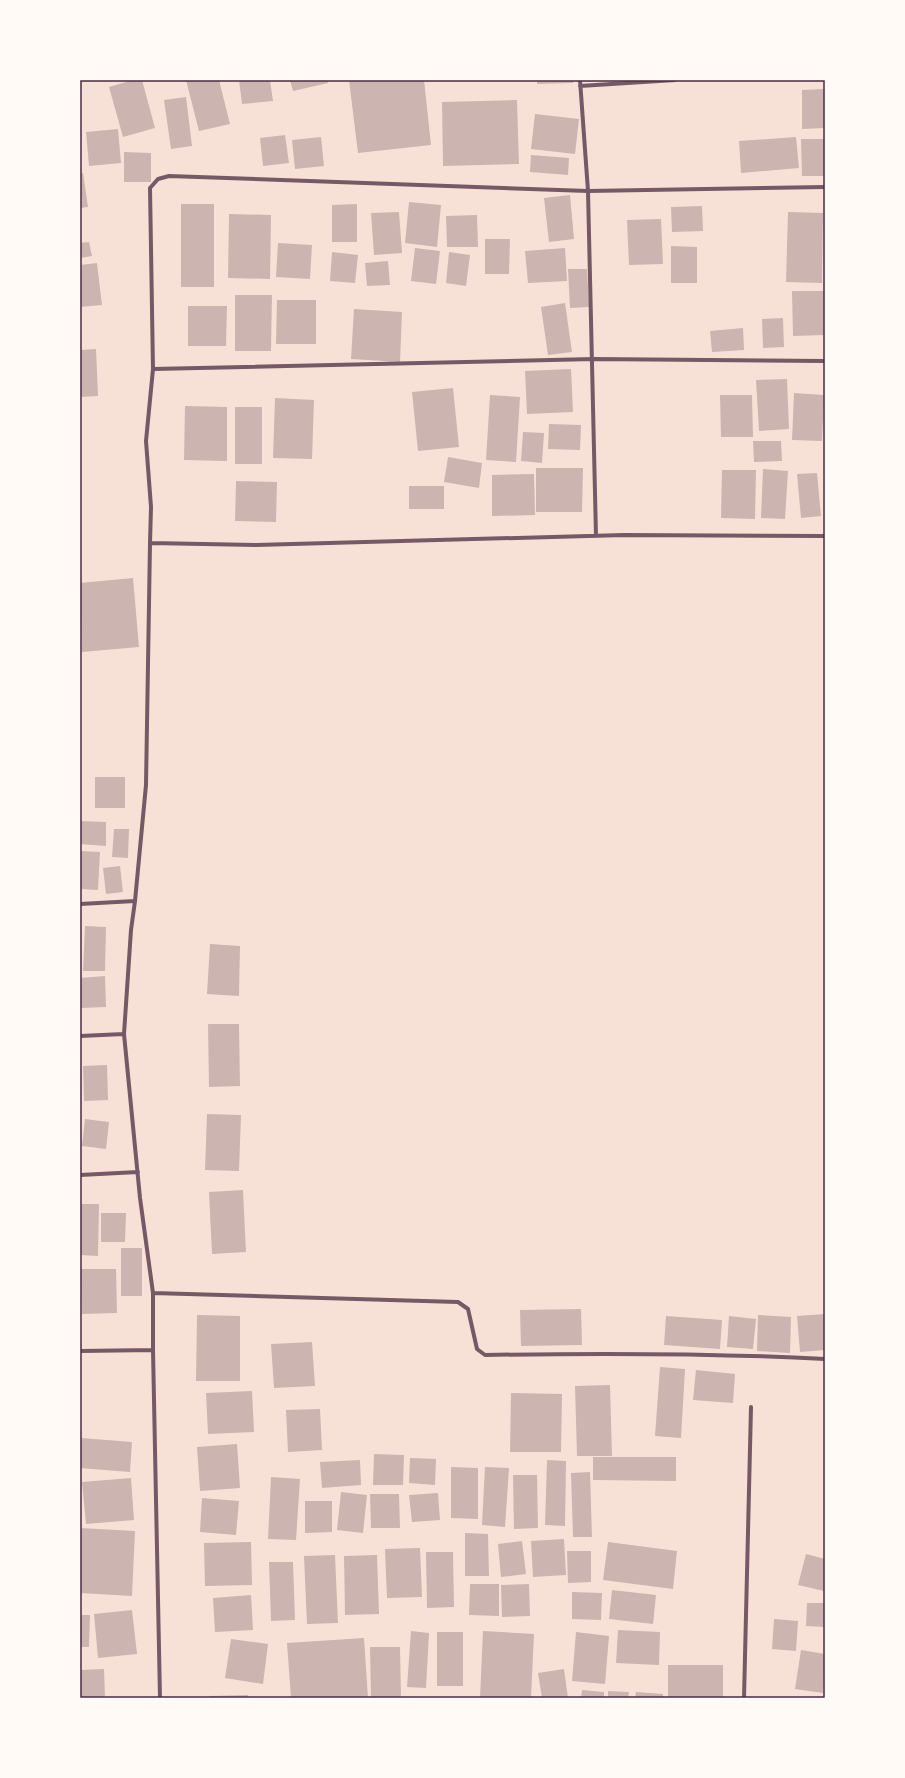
<svg xmlns="http://www.w3.org/2000/svg" width="905" height="1778" viewBox="0 0 905 1778" font-family="'Times New Roman',serif">
  <style>
    .building { fill: #ccb4b1 }
    .lines { fill: none; stroke-linecap: round; stroke-linejoin: round }
    .minor { stroke: #755966; stroke-width: 4 }
    .neatline { fill: none; stroke: #4a2c40; stroke-width: 1.5 }
  </style>
  <rect width="100%" height="100%" fill="#f7e1d7"/>
  <!-- building -->
  <path class="building" d="M133,80H142L155,128L123,137L109,87Z
    M186,80H219L230,124L199,131Z
    M239,80H270L273,101L242,104Z
    M290,80H328V83L293,91Z
    M349,80H424L431,145L358,153Z
    M537,80H573V83L537,84Z
    M824,89L825,128L802,129V90Z
    M186,97L192,146L171,149L164,100Z
    M517,100L519,164L443,166L442,102Z
    M535,114L579,119L575,154L531,149Z
    M118,129L121,163L89,166L86,132Z
    M285,135L289,163L263,166L260,138Z
    M321,137L324,166L295,169L292,140Z
    M796,137L799,168L741,173L739,141Z
    M801,139H825V176H802Z
    M124,152L151,153V182H124Z
    M531,155L569,158L568,175L530,172Z
    M83,173L88,207L80,208V174Z
    M570,195L574,239L549,242L544,198Z
    M409,202L441,205L437,247L405,243Z
    M181,204H214V287H181Z
    M357,204V242H332V205Z
    M702,206L703,231L672,232L671,207Z
    M399,212L402,253L374,255L371,213Z
    M788,212L823,213L822,283L786,282Z
    M229,214L271,215L270,279L228,278Z
    M477,215L478,247H447L446,216Z
    M661,219L663,264L629,265L627,220Z
    M485,239H510L509,274H485Z
    M89,242L92,256L80,258V243Z
    M278,243L312,245L310,279L276,277Z
    M671,246L697,247V283H671Z
    M415,248L440,251L436,284L411,281Z
    M565,248L567,281L528,283L525,251Z
    M332,252L358,255L355,283L330,281Z
    M449,252L470,255L466,286L446,283Z
    M388,261L390,285L367,286L365,263Z
    M97,263L102,305L80,307V265Z
    M568,269H587L589,307L570,308Z
    M792,291H825V335L793,336Z
    M235,295H272L271,351H235Z
    M277,300H316V344H276Z
    M565,303L572,352L548,355L541,307Z
    M188,306H227L226,346H188Z
    M354,309L402,312L400,362L351,359Z
    M783,318L784,347L763,348L762,319Z
    M743,328L744,350L712,352L710,331Z
    M96,349L98,396L80,397V350Z
    M571,369L573,412L527,414L525,371Z
    M787,379L789,429L759,431L756,380Z
    M453,388L459,447L418,451L412,392Z
    M794,393L824,395L822,441L792,440Z
    M490,395L520,397L516,462L486,460Z
    M720,395H752L753,437H721Z
    M275,398L314,400L312,459L273,458Z
    M185,406L227,407V461L184,460Z
    M235,407H262V464H235Z
    M549,424L581,425L580,450L548,449Z
    M523,432L544,433L542,463L521,461Z
    M753,441H781L782,461L754,462Z
    M448,457L482,463L479,488L444,482Z
    M536,468H583L582,512H536Z
    M763,469L788,471L785,519L761,518Z
    M722,470H756L755,519L721,518Z
    M817,473L821,516L801,518L797,474Z
    M534,474L535,515L492,516V475Z
    M236,481L277,482L276,522L235,521Z
    M409,486H444V509H409Z
    M133,578L139,647L82,652L80,583Z
    M95,777H125V808H95Z
    M80,821L106,822V846L80,844Z
    M114,829H129L128,858L112,857Z
    M80,851L100,852L98,890L80,889Z
    M120,866L123,892L106,894L103,868Z
    M85,926L106,927L105,971H83Z
    M210,944L240,946L239,996L207,994Z
    M105,976L106,1007L80,1008V978Z
    M208,1024H239L240,1086L209,1087Z
    M107,1065L108,1100L84,1101L83,1066Z
    M207,1114L241,1115L239,1171L205,1170Z
    M85,1119L109,1122L106,1149L82,1146Z
    M243,1190L246,1252L212,1254L209,1192Z
    M80,1204H99L98,1256L80,1255Z
    M101,1213H126L125,1242H101Z
    M121,1248H142V1296H121Z
    M81,1269H116L117,1313L82,1314Z
    M581,1309L582,1345L521,1346L520,1310Z
    M825,1314V1350L800,1352L797,1316Z
    M197,1315L240,1316V1381H196Z
    M758,1315L791,1317L790,1353L757,1351Z
    M666,1316L722,1320L720,1349L664,1345Z
    M729,1316L756,1319L753,1349L727,1347Z
    M312,1342L315,1386L274,1388L271,1344Z
    M660,1367L685,1369L681,1438L655,1436Z
    M696,1370L735,1374L733,1403L693,1400Z
    M610,1385L612,1456H577L575,1386Z
    M252,1391L254,1432L208,1434L206,1393Z
    M511,1393L562,1394L561,1452H510Z
    M320,1409L322,1450L288,1452L286,1410Z
    M81,1438L132,1442L130,1472L80,1468Z
    M237,1444L240,1488L200,1491L197,1447Z
    M374,1454L404,1455L403,1485H373Z
    M593,1457H676V1481L593,1480Z
    M410,1458L436,1459L435,1485L409,1483Z
    M360,1460L361,1485L322,1488L320,1462Z
    M547,1460L566,1461L565,1526L545,1525Z
    M451,1467L478,1468V1519L451,1518Z
    M485,1467L509,1468L505,1527L482,1525Z
    M590,1472L592,1537H573L571,1473Z
    M513,1475H537L538,1528L514,1529Z
    M271,1477L300,1479L296,1540L268,1539Z
    M131,1478L134,1520L86,1524L82,1482Z
    M341,1492L367,1495L363,1533L337,1530Z
    M438,1493L440,1520L412,1522L409,1495Z
    M370,1494H399L400,1528H371Z
    M202,1498L239,1501L236,1535L200,1532Z
    M305,1501H332V1532L305,1533Z
    M80,1528L135,1531L132,1596L80,1593Z
    M465,1533L488,1534L489,1576H465Z
    M564,1539L566,1575L533,1577L531,1541Z
    M522,1541L526,1574L501,1577L498,1544Z
    M251,1542L252,1585L205,1586L204,1543Z
    M608,1542L677,1551L673,1589L603,1580Z
    M420,1548L422,1597L387,1598L385,1549Z
    M567,1551H591V1582L568,1583Z
    M426,1552H453L454,1607L427,1608Z
    M806,1554L825,1559L824,1591L798,1585Z
    M335,1555L338,1623L307,1624L304,1556Z
    M377,1555L379,1614L345,1615L344,1556Z
    M269,1562H293L295,1620L271,1621Z
    M470,1584H499V1616L469,1615Z
    M529,1584L530,1616L502,1617L501,1585Z
    M612,1590L656,1595L653,1624L609,1619Z
    M572,1592L602,1593L601,1620L572,1619Z
    M251,1595L253,1630L215,1632L213,1598Z
    M807,1603H825V1627L806,1626Z
    M132,1610L137,1654L98,1658L94,1614Z
    M80,1615H90L89,1647H80Z
    M774,1619L798,1621L796,1651L772,1649Z
    M618,1630L660,1632L659,1665L616,1663Z
    M411,1631L429,1633L426,1688L407,1687Z
    M483,1631L534,1634L531,1698H480Z
    M437,1632H463V1686H437Z
    M576,1632L609,1636L605,1684L572,1681Z
    M364,1638L368,1698H291L287,1643Z
    M231,1639L268,1644L263,1684L225,1678Z
    M370,1647H400L401,1697L371,1698Z
    M801,1650L825,1654L823,1693L795,1689Z
    M668,1665H723V1698L668,1697Z
    M104,1669L105,1698H80V1670Z
    M564,1669L568,1698H542L538,1673Z
    M582,1690L604,1692V1698H581Z
    M608,1691L629,1692L628,1698H608Z
    M636,1692L663,1694V1698H635Z
    M248,1695V1698H210V1696Z"/>
  <g class="lines">
    <!-- minor -->
    <path class="minor" d="M580,80L588,191L596,536
      M580,86L675,80
      M825,187L588,191L169,176L158,179L150,188L153,369L146,441L151,507L150,543L256,545L624,535L825,536
      M153,369L594,359L825,361
      M135,901L146,785L150,543
      M80,904L135,901L131,930L124,1034L140,1198L153,1293V1350L160,1698
      M80,1036L124,1034
      M80,1175L138,1172
      M153,1293L458,1302L468,1309L477,1349L485,1355C599,1353 712,1353 825,1359
      M80,1351L153,1350
      M744,1698L751,1407"/>
  </g>
  <!-- border -->
  <rect width="905" height="1778" fill="none" stroke="#fffaf5" stroke-width="162"/>
  <rect x="81" y="81" width="743" height="1616" class="neatline"/>
</svg>
